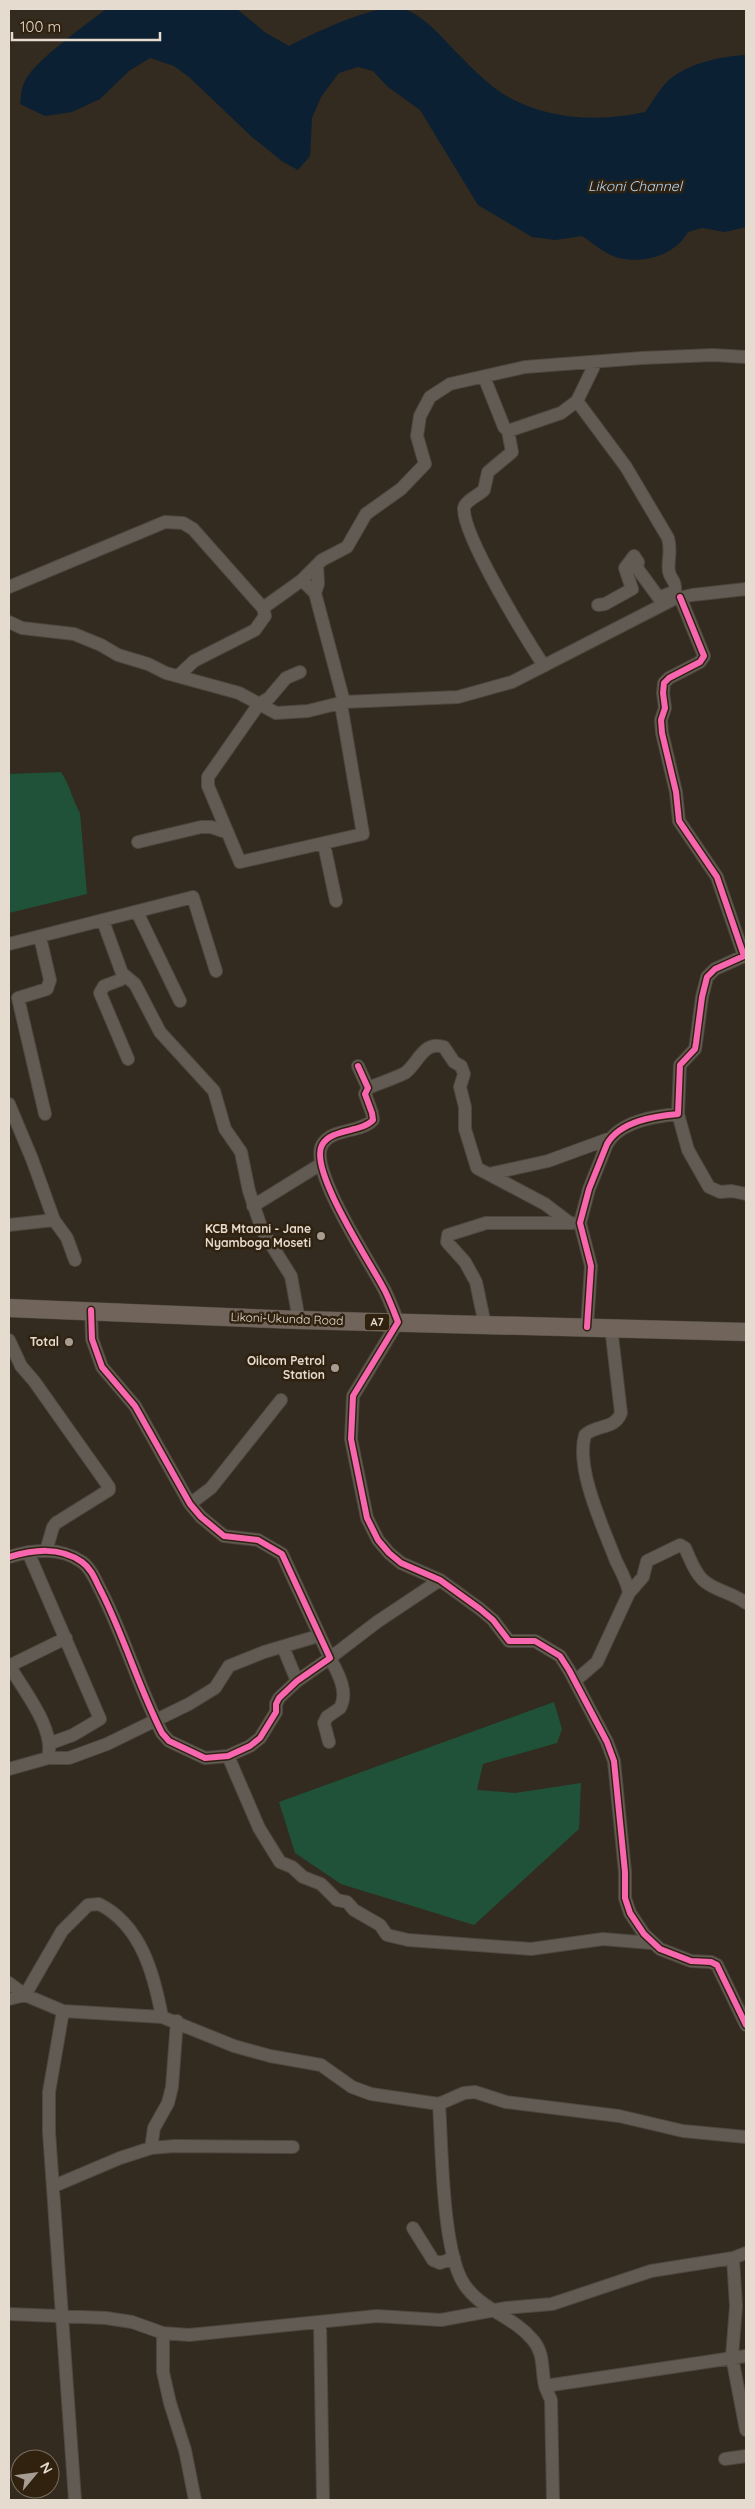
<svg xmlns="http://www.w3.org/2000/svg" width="755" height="2509" viewBox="0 0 755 2509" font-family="Quicksand,sans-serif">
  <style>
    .green { fill: #1f5239 }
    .water { fill: #0b2032 }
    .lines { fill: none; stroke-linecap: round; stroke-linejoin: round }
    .minor-casing { stroke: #4e473f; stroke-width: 14 }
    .highway-casing { stroke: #4e473f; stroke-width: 19 }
    .minor { stroke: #625b54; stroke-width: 12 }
    .highway { stroke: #70645b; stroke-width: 18 }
    .cycleway-casing { stroke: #30220f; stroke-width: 9 }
    .cycleway { stroke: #f766af; stroke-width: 6 }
    .poi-dot { fill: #a79d92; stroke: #30220f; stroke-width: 2 }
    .labels { text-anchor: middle; stroke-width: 5; stroke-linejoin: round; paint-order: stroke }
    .shield { fill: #30220f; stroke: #afa495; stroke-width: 1 }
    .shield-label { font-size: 11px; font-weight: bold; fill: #e5dbcf }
    .poi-label { font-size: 12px; font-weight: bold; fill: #e5dbcf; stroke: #30220f; text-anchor: end }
    .street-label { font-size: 12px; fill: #e5dbcf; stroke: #30220f }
    .water-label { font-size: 14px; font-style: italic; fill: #b4d8fb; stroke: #30220f }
  </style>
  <rect width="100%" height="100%" fill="#332a20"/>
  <!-- green -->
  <path class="green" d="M61,772C70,785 72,799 80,813L87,894L9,913V774Z
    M554,1702L562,1729L557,1743L483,1764L477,1790L515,1793L581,1783L579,1829L474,1925L341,1884L295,1853L279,1802Z"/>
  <!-- water -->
  <path class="water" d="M106,9H237L266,33L289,46C312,34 380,1 404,9C426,17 443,39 459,55C474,70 492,89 512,99C553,120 600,122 645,112C652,103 658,91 666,83C684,64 721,56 746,55V227L725,232L702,228L688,232C675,255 645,264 619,258C606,255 593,243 582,236L555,240L532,237L478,205L420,110L388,87L373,71L358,67L339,73L321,97L312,118L310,156L298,170L283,162L252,137L189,77L174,66L150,58L129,71L100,99L72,112L45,116L20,104C21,98 21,88 25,81C35,60 86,25 106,9Z"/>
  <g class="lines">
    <!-- minor casing -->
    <g class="minor-casing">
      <path id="minor" d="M484,377L504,427L508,431L561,413L577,401L596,362
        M577,401L626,467L668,538C672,551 667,562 669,572C671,581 676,579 675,591L661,597
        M508,431L512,452L488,472L484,490C479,495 465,501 464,508C462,535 527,640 544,666
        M302,580L315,593L344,702L458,697L512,682L674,599L692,595L746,589
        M9,587L165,522L183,523L193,529L263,608
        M315,593L318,584L317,565
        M598,605L605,604L632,589L625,568L634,556L638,562L637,568L659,598L666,602
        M9,622L22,628L74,634L101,645L118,655L148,664L166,673L239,693L276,713L308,711L344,702
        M300,672L286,678L269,698L259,704L208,777V786L240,862L363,834L341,704
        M178,676L194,661L255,630L265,616L263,608L302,580L322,560L347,547L366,514L401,489L425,464L417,436L420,416L430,397L450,384L525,367L642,358L713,355L746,357
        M138,842L201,827H211L226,832
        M324,844L336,901
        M137,912L180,1001
        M103,921L123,976L120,980L104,986L100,993L128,1059
        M40,937L50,980L47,989L18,998L45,1114
        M9,944L193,897L216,971
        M123,974L135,984L160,1032L214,1091L225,1129L241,1152L249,1191L262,1230L291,1276L299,1320
        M358,1066L368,1088L365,1094L372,1113L373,1120C361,1133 331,1128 322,1145C308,1170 372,1265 385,1291C390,1301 394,1312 398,1322L353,1396L351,1439L367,1518L378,1540L389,1553L401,1563L440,1580L480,1609L493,1620L509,1641H535L560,1656L569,1670L607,1742L614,1761L625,1872V1898L630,1913L644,1934L660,1949L691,1961L711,1962L717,1965L746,2025
        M368,1088C380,1083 393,1079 405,1073C418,1064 423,1040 444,1047L454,1062L461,1066L464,1074L460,1087L465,1107V1129L477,1168L545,1204L570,1223
        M9,1104L32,1159L54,1220L67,1238L75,1260
        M678,1114L688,1150L709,1187L720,1192L732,1191L746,1194
        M489,1174L548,1161L611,1138
        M253,1206L321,1164
        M9,1225L54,1220
        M485,1325L476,1282L465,1262L447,1242L448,1235L486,1223H572
        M587,1327L591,1266L580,1223L589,1189L607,1144C620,1121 655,1116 678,1114L680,1065L695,1049L696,1043L702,997L707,977L715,969L744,956L717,877L679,821L676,792L662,733L661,720L665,708L663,693L664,683L669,678L700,662L704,656L680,597
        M9,1340L21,1366L34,1381L109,1487V1490L56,1523L53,1527L46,1551
        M190,1504L211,1488L281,1400
        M28,1552L100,1719L73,1735L51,1743
        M9,1557C33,1550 59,1546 82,1562C92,1569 96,1582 102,1593C125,1639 139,1688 162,1733L169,1741L205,1758L228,1756L250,1746L260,1738L276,1712V1704L279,1698L297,1681L330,1658L282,1554L258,1540L224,1536L201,1517L190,1504L135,1406L102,1367L92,1339L91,1310
        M629,1593L643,1577L647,1561L680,1545L685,1548C690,1558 694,1572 703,1580C713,1590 733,1593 746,1603
        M283,1647L297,1681
        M9,1665C23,1690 56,1729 48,1758L9,1769
        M9,1666L66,1638
        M575,1681L597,1662L629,1593C627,1581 621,1571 616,1561C604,1529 575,1469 585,1435C596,1424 615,1430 621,1413L611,1327
        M329,1742L324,1723L327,1717L340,1708C349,1692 338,1673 330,1658L377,1622L440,1580
        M228,1756L259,1828L280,1862L292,1867L303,1877L321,1884L337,1900L347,1902L354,1910L380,1925L387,1935L408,1940L531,1949L603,1939L651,1943
        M48,1758H69L107,1744L189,1704L215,1688L229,1666L264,1652L318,1636
        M9,1983L25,1995L63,2011L162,2017L234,2046L270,2056L321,2065L352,2087L371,2094L439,2104L464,2093L475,2092L506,2102L619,2116L683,2131L746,2137
        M9,1999L25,1995L62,1931L88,1905L99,1904C141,1925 154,1974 162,2017
        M63,2011L49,2092V2132L75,2500
        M439,2104C442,2147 442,2251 464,2284C481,2310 513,2316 532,2339C545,2353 541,2369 545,2386C546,2390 549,2395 551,2400L553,2500
        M151,2148L154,2128L168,2103L172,2087L177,2021
        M54,2186L120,2158L151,2148L175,2146L293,2147
        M413,2228L433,2260L440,2263L454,2258
        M733,2258L736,2306L732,2357L746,2430
        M9,2314L106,2318L132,2322L163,2333L189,2335L377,2316L441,2320L506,2308L552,2304L651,2271L733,2258L746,2253
        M320,2323L323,2500
        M163,2333V2372L170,2403L185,2450L195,2500
        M545,2386L746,2356
        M725,2459L746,2456"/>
    </g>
    <!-- highway casing -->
    <g class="highway-casing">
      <path id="highway" d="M9,1308L299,1320L746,1332"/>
    </g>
    <!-- minor -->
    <use href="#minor" class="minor"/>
    <!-- highway -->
    <use href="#highway" class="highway"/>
    <!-- cycleway casing -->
    <g class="cycleway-casing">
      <path id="cycleway" d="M358,1066L368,1088L365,1094L372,1113L373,1120C361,1133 331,1128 322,1145C308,1170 372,1265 385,1291C390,1301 394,1312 398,1322L353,1396L351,1439L367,1518L378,1540L389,1553L401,1563L440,1580L480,1609L493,1620L509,1641H535L560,1656L569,1670L607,1742L614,1761L625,1872V1898L630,1913L644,1934L660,1949L691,1961L711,1962L717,1965L746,2025
        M587,1327L591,1266L580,1223L589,1189L607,1144C620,1121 655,1116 678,1114L680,1065L695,1049L696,1043L702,997L707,977L715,969L744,956L717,877L679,821L676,792L662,733L661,720L665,708L663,693L664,683L669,678L700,662L704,656L680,597
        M9,1557C33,1550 59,1546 82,1562C92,1569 96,1582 102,1593C125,1639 139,1688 162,1733L169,1741L205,1758L228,1756L250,1746L260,1738L276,1712V1704L279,1698L297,1681L330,1658L282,1554L258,1540L224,1536L201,1517L190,1504L135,1406L102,1367L92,1339L91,1310"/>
    </g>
    <!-- cycleway -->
    <use href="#cycleway" class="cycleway"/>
  </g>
  <!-- markers -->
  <g class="poi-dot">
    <circle cx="321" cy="1236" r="5"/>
    <circle cx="69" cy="1342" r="5"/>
    <circle cx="335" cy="1368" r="5"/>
  </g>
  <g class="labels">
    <!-- shield labels -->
    <rect class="shield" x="364.5" y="1313.5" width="25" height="17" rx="4"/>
    <g class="shield-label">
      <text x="377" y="1326">A7</text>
    </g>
    <!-- poi labels -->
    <g class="poi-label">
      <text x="311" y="1233">KCB Mtaani - Jane<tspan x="311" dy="14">Nyamboga Moseti</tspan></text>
      <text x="59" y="1346">Total</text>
      <text x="325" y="1365">Oilcom Petrol<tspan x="325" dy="14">Station</tspan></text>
    </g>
    <!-- street labels -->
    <g class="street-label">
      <text transform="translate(287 1319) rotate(2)" y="4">Likoni-Ukunda Road</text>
    </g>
    <!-- water labels -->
    <g class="water-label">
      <text x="635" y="191">Likoni Channel</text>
    </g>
  </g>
  <!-- border -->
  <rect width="755" height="2509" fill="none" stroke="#e5dbcf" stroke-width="20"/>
  <!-- north arrow -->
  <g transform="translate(35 2474) rotate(61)"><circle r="24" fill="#30220f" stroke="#786c5c"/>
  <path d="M0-4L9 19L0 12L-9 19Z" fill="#a79d92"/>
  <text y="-8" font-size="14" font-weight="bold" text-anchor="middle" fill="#e5dbcf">N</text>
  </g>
  <!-- scale -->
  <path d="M12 32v8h148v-8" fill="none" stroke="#e5dbcf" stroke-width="2.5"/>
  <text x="20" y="32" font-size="15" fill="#e5dbcf" stroke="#30220f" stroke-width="4" paint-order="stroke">100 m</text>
</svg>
